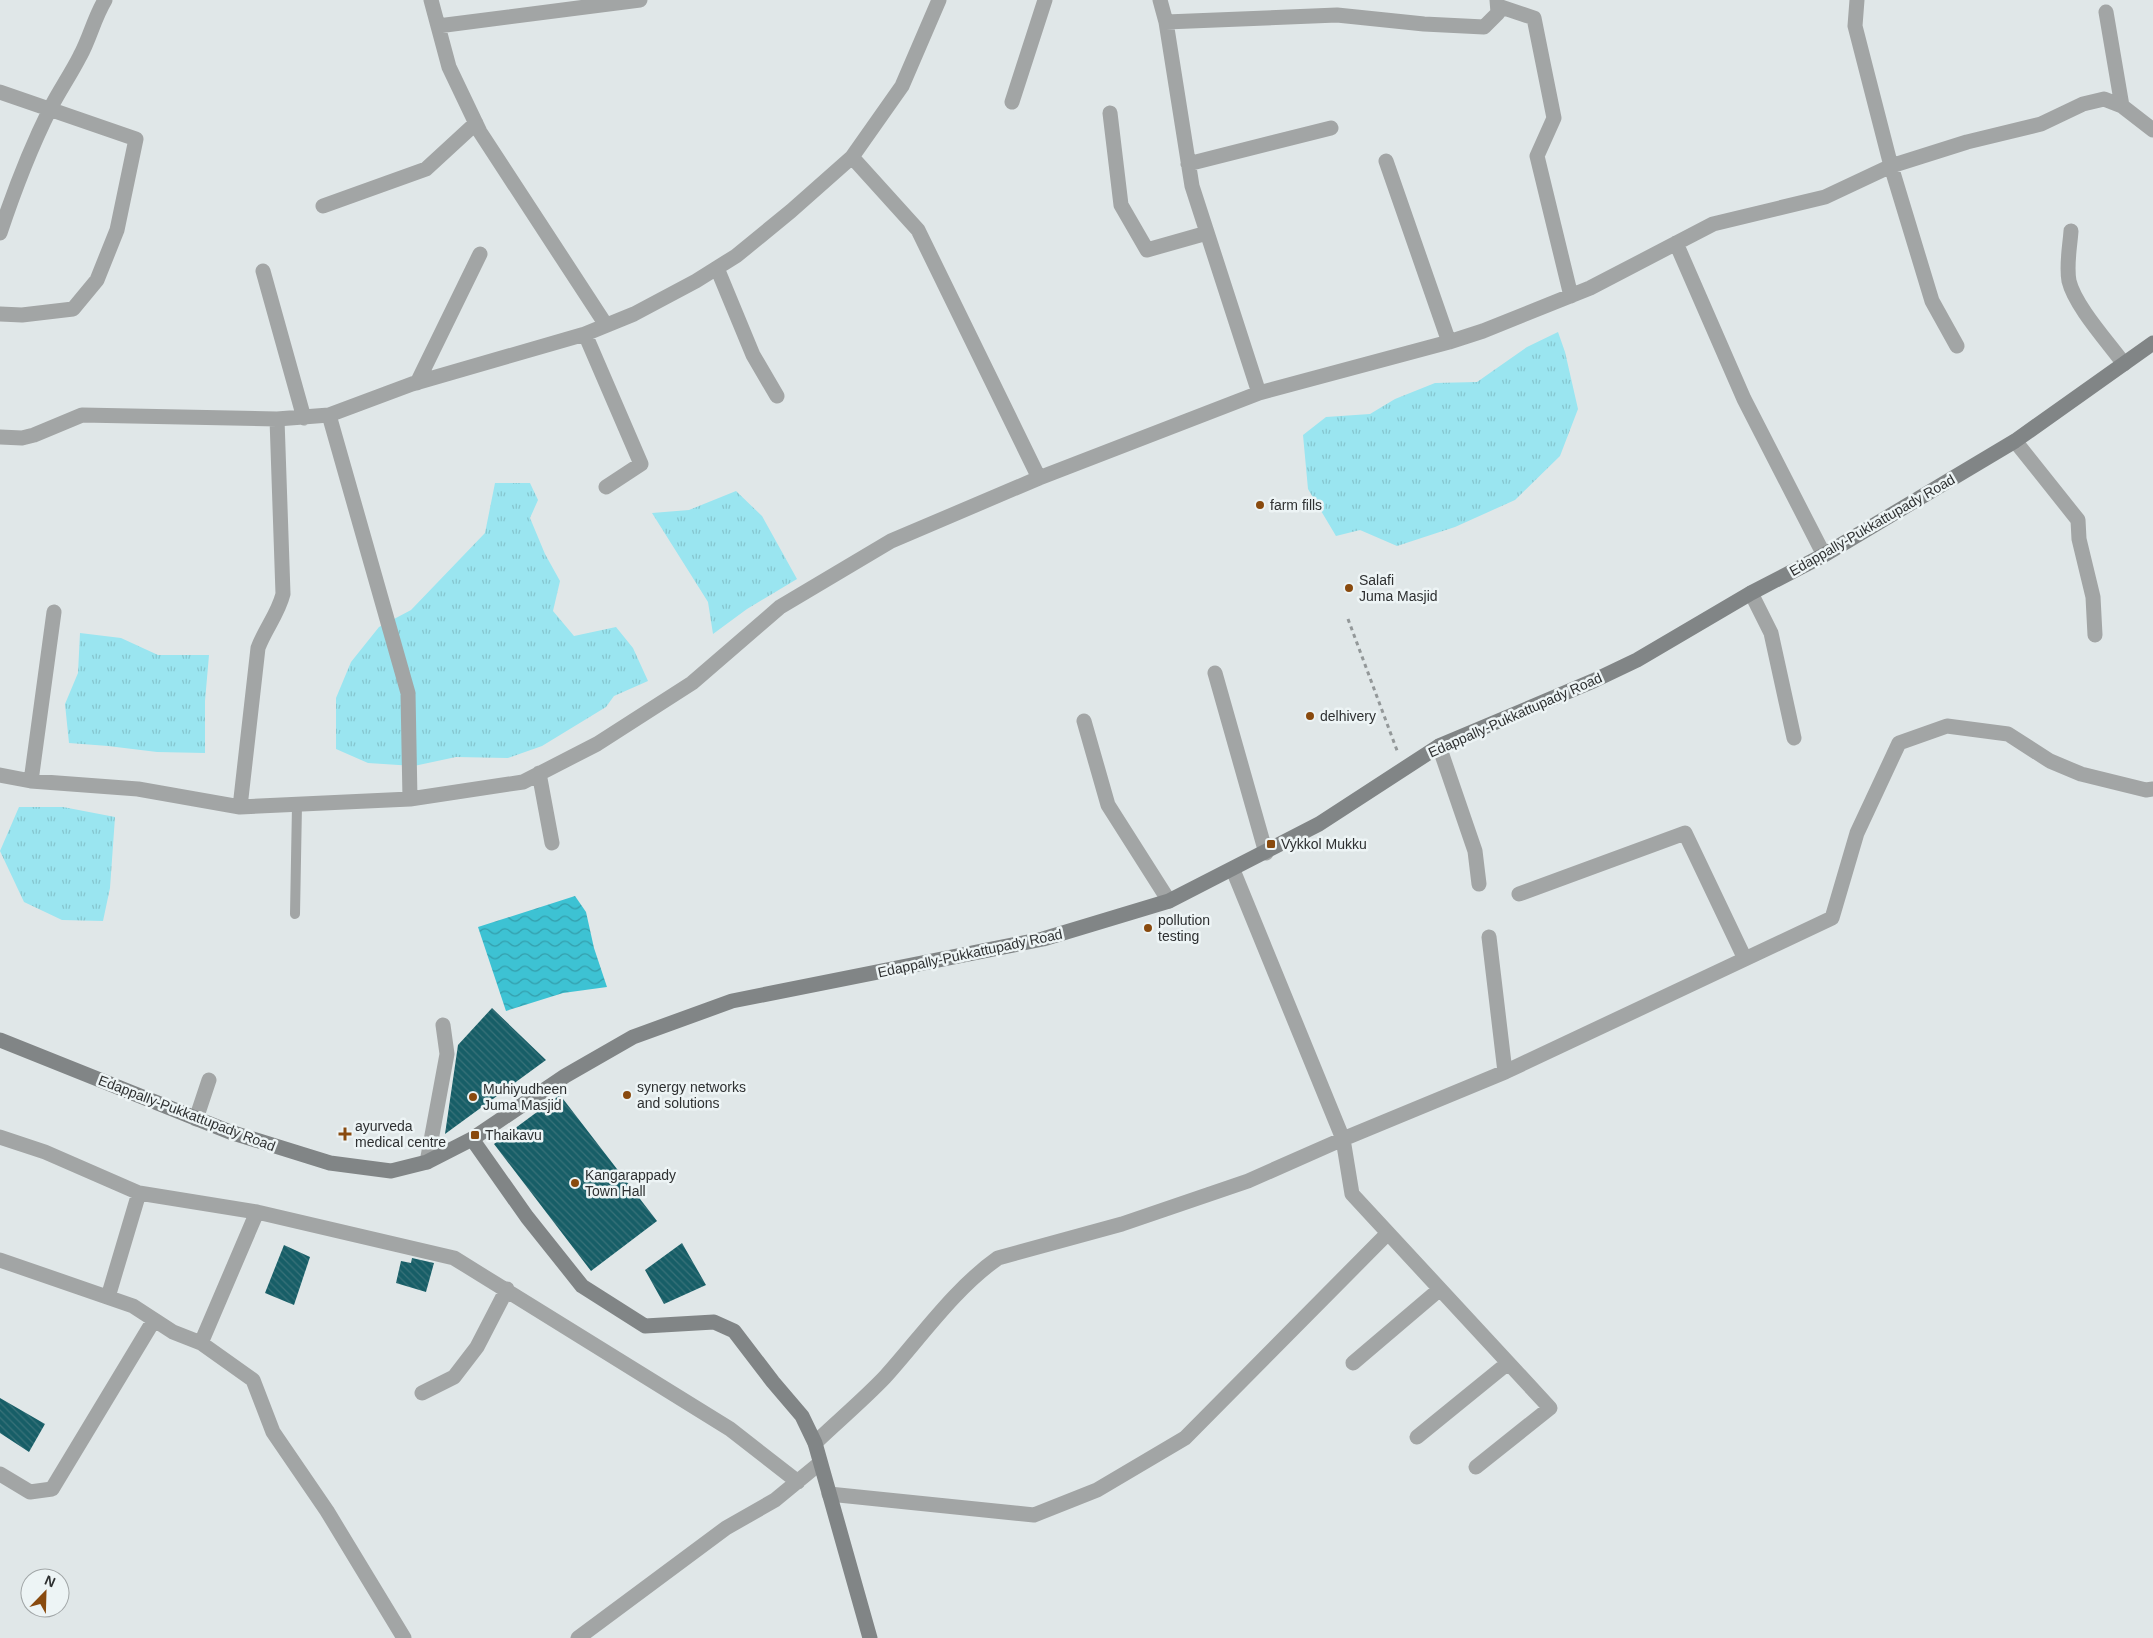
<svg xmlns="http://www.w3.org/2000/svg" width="2153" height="1638" viewBox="0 0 2153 1638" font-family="Helvetica,sans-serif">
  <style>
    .grass { fill: url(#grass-tufts) }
    .water { fill: url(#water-waves) }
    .building { fill: url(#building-back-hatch) }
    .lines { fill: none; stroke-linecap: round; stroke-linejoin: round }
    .path { stroke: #939899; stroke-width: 3; stroke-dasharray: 4 4; stroke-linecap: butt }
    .lane { stroke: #a2a5a5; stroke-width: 10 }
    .street { stroke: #a2a5a5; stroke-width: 15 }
    .secondary { stroke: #818586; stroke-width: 15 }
    .poi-dot { fill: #894a0e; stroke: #edf4f5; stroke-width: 2 }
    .labels { text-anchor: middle; stroke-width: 5; stroke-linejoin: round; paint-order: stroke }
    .poi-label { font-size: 14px; fill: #2e3031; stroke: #edf4f5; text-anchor: start }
    .street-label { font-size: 14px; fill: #2e3031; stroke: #edf4f5 }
  </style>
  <defs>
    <pattern id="grass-tufts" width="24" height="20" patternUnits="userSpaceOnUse" patternTransform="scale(1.25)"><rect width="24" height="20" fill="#9ae5f0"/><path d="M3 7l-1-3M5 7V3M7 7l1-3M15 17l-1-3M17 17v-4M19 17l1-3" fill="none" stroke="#85c5ce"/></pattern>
    <pattern id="water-waves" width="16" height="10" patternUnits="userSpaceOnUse" patternTransform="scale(1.25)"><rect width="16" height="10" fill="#3dc2d3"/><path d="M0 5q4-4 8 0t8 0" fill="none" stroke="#349eac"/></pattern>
    <pattern id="building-back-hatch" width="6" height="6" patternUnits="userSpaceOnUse" patternTransform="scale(1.25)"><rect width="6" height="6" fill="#175e67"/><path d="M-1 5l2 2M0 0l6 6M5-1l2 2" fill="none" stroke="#397279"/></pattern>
  </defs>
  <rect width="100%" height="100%" fill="#e0e7e8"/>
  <!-- grass -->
  <path class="grass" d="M1558,332L1565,352L1578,409L1560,456L1515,500L1455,527L1397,546L1360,530L1336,536L1308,489L1303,435L1326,417L1370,414L1395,399L1435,383L1477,382L1527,347Z
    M495,483H530L538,500L530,518L545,554L560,581L553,611L574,636L616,627L633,648L648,681L614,696L606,707L542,746L508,758L456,757L414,766L368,763L336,749V698L351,662L379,627L411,610L485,533Z
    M736,491L762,516L797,579L747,609L713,634L708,602L652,513L689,510Z
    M80,633L121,638L158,655H209L205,701V753L157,752L108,746L69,743L65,704L78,673Z
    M19,807H63L115,817L110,888L103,921L62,920L24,902L0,851Z"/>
  <!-- water -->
  <path class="water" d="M575,896L586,912L594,948L607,987L563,993L506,1011L478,927Z"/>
  <!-- building -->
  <path class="building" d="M492,1008L546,1060L445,1134L458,1045Z
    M560,1095L657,1221L591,1271L494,1144Z
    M682,1243L706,1285L664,1304L645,1270Z
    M284,1245L310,1257L294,1305L265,1293Z
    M412,1258L434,1263L426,1292L396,1283L401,1261L411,1263Z
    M0,1398L45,1424L29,1452L0,1433Z"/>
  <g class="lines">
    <!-- path -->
    <path class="path" d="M1348,619L1398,753"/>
    <!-- lane -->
    <path class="lane" d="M295,914L297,805"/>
    <!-- street -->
    <path class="street" d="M431,0L449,67L480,132L606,325
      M1160,0L1166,22L1192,186L1259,393
      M1857,0L1855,26L1891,166L1932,301L1957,346
      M1498,6L1534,18L1554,118L1537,156L1571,296
      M2106,12L2122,106L2153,130
      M1166,22L1337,15L1424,24L1484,27L1498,13L1497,0
      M438,26L640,0
      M0,92L136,139L117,230L97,280L73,309L22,315L0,314
      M1012,102L1045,0
      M1110,113L1121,205L1147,250L1207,233
      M852,157L918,230L1039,478
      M1386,161L1449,342
      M1188,164L1331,128
      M323,206L426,169L476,123
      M2071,231C2070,246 2066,265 2069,281C2075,306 2108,342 2124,364
      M0,233C14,191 30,149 50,109C59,91 71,74 80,56C90,38 94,18 105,0
      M1676,243L1744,399L1824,555
      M717,268L753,355L777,396
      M263,271L304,418
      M585,334L641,464L606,487
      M417,383L480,254
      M329,415L408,693L410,799
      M0,437L22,438L34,435L82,415L277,419L329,415L412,384L585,334L634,314L696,281L736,256L791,211L852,157L902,86L939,0
      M2015,441L2078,520L2079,539L2093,597L2095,635
      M1751,593L1771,633L1794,738
      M1215,673L1266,853
      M1084,721L1108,805L1169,901
      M1439,746L1475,851L1479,884
      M539,773L552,843
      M0,775L31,781L138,789L240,807L410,799L523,782L597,744L692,683L780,607L891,541L1039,478L1259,393L1449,342L1483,331L1590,288L1713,224L1825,197L1891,166L1967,142L2041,124L2083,104L2104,99L2122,106
      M31,781L54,612
      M240,807L258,648C265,629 278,614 283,594L277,419
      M1233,870L1343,1139L1352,1194L1550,1408L1476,1467
      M1519,894L1685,833L1745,959
      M1489,937L1505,1072
      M196,1119L209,1080
      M0,1137L45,1152L139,1193L257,1212L454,1258L730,1429L798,1482
      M427,1162L447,1054L443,1025
      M0,1260L133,1306L173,1332L201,1343L253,1380L273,1432L327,1511L404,1638
      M108,1297L139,1193
      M201,1343L257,1212
      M1353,1363L1440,1289
      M422,1393L454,1377L477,1347L507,1289
      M1417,1437L1508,1363
      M815,1443C838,1421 863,1400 885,1377C921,1337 954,1289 998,1258L1122,1224L1248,1181L1343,1139L1505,1072L1832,918L1857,833L1899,743L1947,726L2008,734L2050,761L2081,774L2146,790L2153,789
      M0,1474L30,1492L52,1489L154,1320
      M829,1494L1034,1515L1097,1490L1185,1438L1388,1233
      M578,1638L726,1528L775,1500L820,1463"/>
    <!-- secondary -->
    <path class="secondary" d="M0,1040L230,1132L330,1163L391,1171L427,1162L472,1139L565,1076L633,1037L732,1001L1043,939L1169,901L1319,824L1439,746L1593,681L1637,660L1751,593L1824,555L2015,441L2153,343
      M472,1139L527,1217L582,1286L645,1326L714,1322L734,1331L773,1382L802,1416L815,1443L870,1638"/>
  </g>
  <!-- markers -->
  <g class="poi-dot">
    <circle cx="1260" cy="505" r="5"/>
    <circle cx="1349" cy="588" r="5"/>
    <circle cx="1310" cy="716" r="5"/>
    <rect x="1266" y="839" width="10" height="10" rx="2.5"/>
    <circle cx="1148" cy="928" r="5"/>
    <circle cx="627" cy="1095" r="5"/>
    <circle cx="473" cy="1097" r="5"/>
    <path d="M342.5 1126.5h5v5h5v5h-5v5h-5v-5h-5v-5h5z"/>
    <rect x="470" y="1130" width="10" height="10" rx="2.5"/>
    <circle cx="575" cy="1183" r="5"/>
  </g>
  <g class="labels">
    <!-- poi labels -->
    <g class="poi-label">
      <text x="1270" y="510">farm fills</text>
      <text x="1359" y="585">Salafi<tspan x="1359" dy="16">Juma Masjid</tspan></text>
      <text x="1320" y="721">delhivery</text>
      <text x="1281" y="849">Vykkol Mukku</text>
      <text x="1158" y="925">pollution<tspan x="1158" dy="16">testing</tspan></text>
      <text x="637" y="1092">synergy networks<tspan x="637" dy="16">and solutions</tspan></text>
      <text x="483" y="1094">Muhiyudheen<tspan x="483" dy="16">Juma Masjid</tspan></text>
      <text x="355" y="1131">ayurveda<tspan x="355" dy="16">medical centre</tspan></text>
      <text x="485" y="1140">Thaikavu</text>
      <text x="585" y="1180">Kangarappady<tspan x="585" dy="16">Town Hall</tspan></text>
    </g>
    <!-- street labels -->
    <g class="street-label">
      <text transform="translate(1872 525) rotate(-30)" y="5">Edappally-Pukkattupady Road</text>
      <text transform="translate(1515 715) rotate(-24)" y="5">Edappally-Pukkattupady Road</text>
      <text transform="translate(970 953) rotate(-12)" y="5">Edappally-Pukkattupady Road</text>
      <text transform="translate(187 1113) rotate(21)" y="5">Edappally-Pukkattupady Road</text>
    </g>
  </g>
  <!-- north arrow -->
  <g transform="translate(45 1593) rotate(23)"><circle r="24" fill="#edf4f5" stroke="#a1a6a7"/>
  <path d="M0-4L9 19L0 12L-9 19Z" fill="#894a0e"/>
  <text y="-8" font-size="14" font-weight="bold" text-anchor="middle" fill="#2e3031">N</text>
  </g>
</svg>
